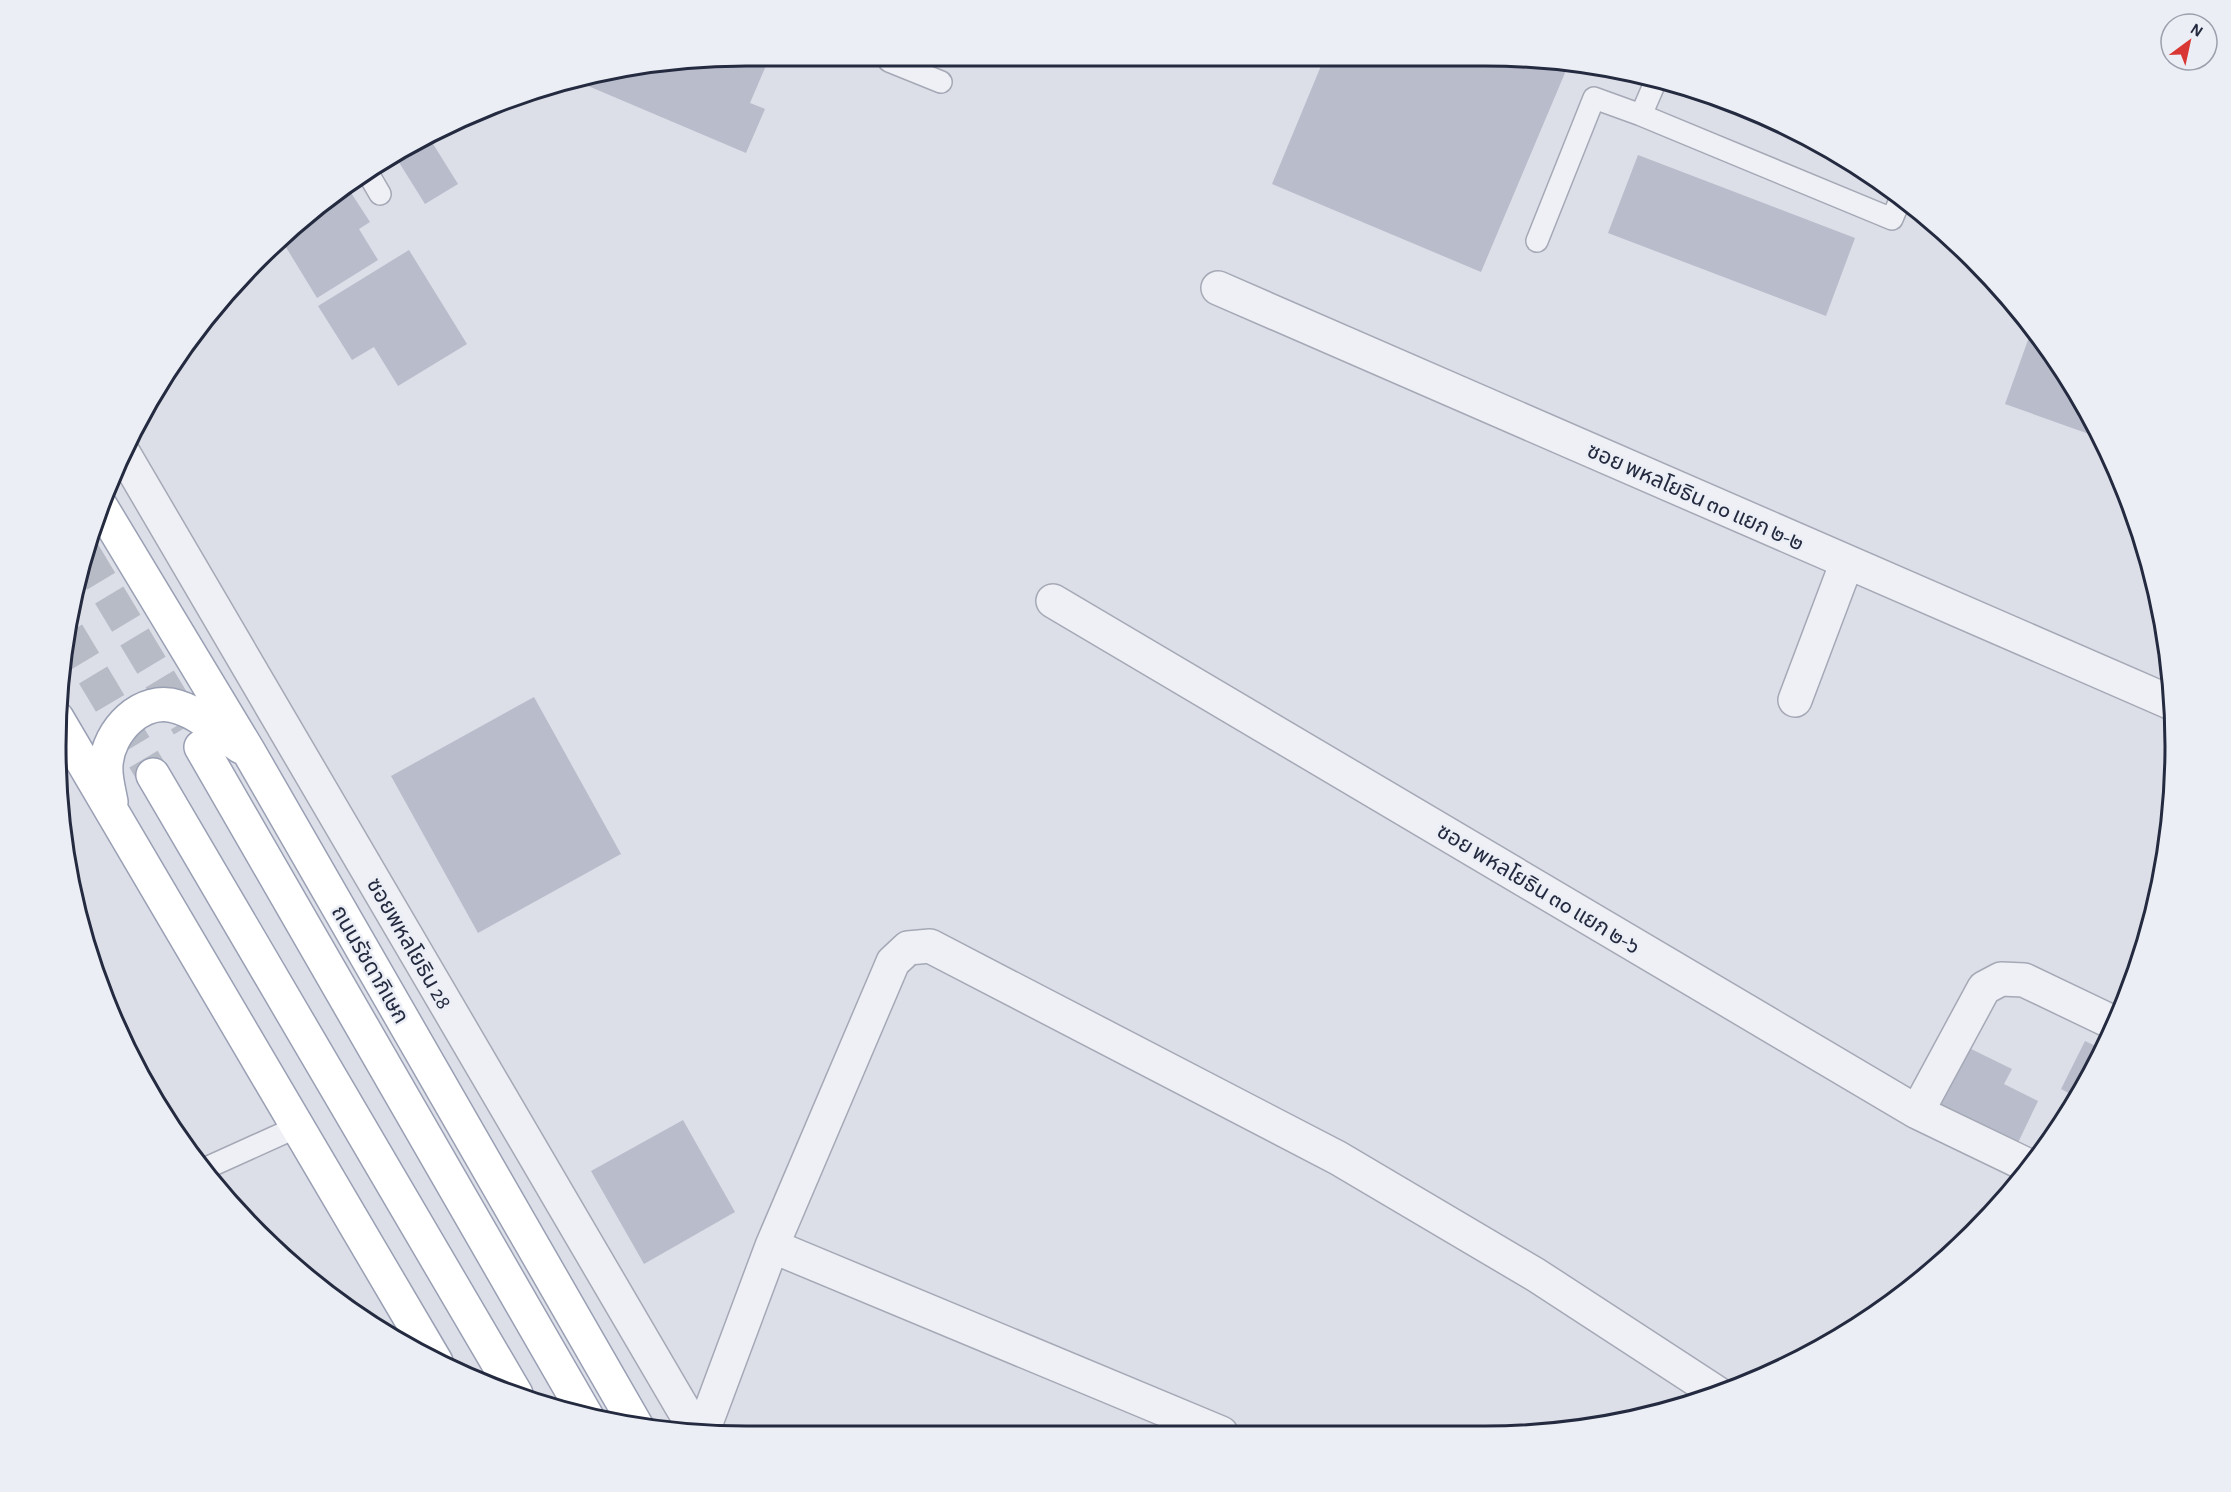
<svg xmlns="http://www.w3.org/2000/svg" width="2231" height="1492" viewBox="0 0 2231 1492" font-family="'Alegreya Sans','Noto Sans Thai',sans-serif">
  <style>
    .building { fill: #b9bccb }
    .lines { fill: none; stroke-linecap: round; stroke-linejoin: round }
    .primary-tunnel { stroke: #b7bbc6; stroke-width: 33; stroke-dasharray: 33 16; stroke-linecap: butt }
    .lane-casing { stroke: #a5a9b5; stroke-width: 24 }
    .street-casing { stroke: #a5a9b5; stroke-width: 36 }
    .primary-casing { stroke: #9aa0b4; stroke-width: 36 }
    .lane { stroke: #eff0f6; stroke-width: 21 }
    .street { stroke: #eff0f6; stroke-width: 33 }
    .primary { stroke: #fff; stroke-width: 33 }
    .labels { text-anchor: middle; stroke-width: 5; stroke-linejoin: round; paint-order: stroke }
    .street-label { font-size: 22px; fill: #242a3f; stroke: #ebeef5 }
    .rim { fill: none; stroke: #242a3f; stroke-width: 3 }
  </style>
  <rect width="100%" height="100%" fill="#dcdfe8"/>
  <!-- building -->
  <path class="building" d="M656,61H768L750,103L765,109L746,153L574,80Z
    M1323,61H1570L1481,272L1272,184Z
    M430,139L458,184L425,204L395,156Z
    M1638,155L1855,238L1826,316L1608,233Z
    M346,185L370,222L359,229L378,260L317,298L281,239Z
    M409,250L467,344L398,386L374,347L352,360L318,306Z
    M2033,326L2103,439L2005,404Z
    M534,697L621,854L478,933L391,776Z
    M2085,1041L2102,1049L2078,1098L2061,1089Z
    M1965,1046L2012,1069L2004,1084L2038,1101L2015,1149L1934,1110Z
    M2063,1107L2069,1110L2047,1141L2046,1140Z
    M683,1120L735,1212L644,1264L591,1171Z"/>
  <g class="lines">
    <!-- primary-tunnel -->
    <path class="primary-tunnel" d="M84,553L188,726
      M68,633L153,775"/>
    <!-- lane casing -->
    <g class="lane-casing">
      <path id="lane" d="M889,61L941,82
        M1657,78L1641,115L1892,219L1900,200
        M366,170L380,194
        M1537,241L1594,98L1641,115
        M204,1169L297,1127"/>
    </g>
    <!-- street casing -->
    <g class="street-casing">
      <path id="street" d="M1218,288L2174,704
        M124,454L696,1431
        M1053,601L1917,1112L2029,1166
        M1795,700L1847,562
        M1917,1112L1984,988L2001,979L2024,980L2114,1023
        M772,1246L1221,1433
        M703,1431L772,1246L893,962L908,948L930,946L1338,1158L1536,1275L1717,1393"/>
    </g>
    <!-- primary casing -->
    <g class="primary-casing">
      <path id="primary" d="M100,505L249,752L637,1427
        M57,718L436,1362
        M201,747L587,1417
        M153,775L516,1394
        M111,802C109,791 105,777 106,765C108,731 142,695 178,707C201,714 222,734 241,747"/>
    </g>
    <!-- lane -->
    <use href="#lane" class="lane"/>
    <!-- street -->
    <use href="#street" class="street"/>
    <!-- primary -->
    <use href="#primary" class="primary"/>
  </g>
  <g class="labels">
    <!-- street labels -->
    <g class="street-label">
      <text transform="translate(1696 496) rotate(24)" y="8">ซอย พหลโยธิน ๓๐ แยก ๒-๒</text>
      <text transform="translate(1539 888) rotate(31)" y="8">ซอย พหลโยธิน ๓๐ แยก ๒-๖</text>
      <text transform="translate(410 943) rotate(60)" y="8">ซอยพหลโยธิน 28</text>
      <text transform="translate(371 964) rotate(60)" y="8">ถนนรัชดาภิเษก</text>
    </g>
  </g>
  <!-- crop -->
  <path d="M0 0H2231V1492H0ZM746 66H1485A680 680 0 0 1 2165 746V746A680 680 0 0 1 1485 1426H746A680 680 0 0 1 66 746V746A680 680 0 0 1 746 66Z" fill="#ebeef5" fill-rule="evenodd"/>
  <path class="rim" d="M746 66H1485A680 680 0 0 1 2165 746V746A680 680 0 0 1 1485 1426H746A680 680 0 0 1 66 746V746A680 680 0 0 1 746 66Z"/>
  <!-- north arrow -->
  <g transform="translate(2189 42) rotate(33)"><circle r="28" fill="#ebeef5" stroke="#9ba0ac" stroke-width="1.5"/>
  <path d="M0-4.5L10 22L0 15L-10 22Z" fill="#d93734"/>
  <text y="-9" font-size="16" font-weight="bold" text-anchor="middle" fill="#242a3f">N</text>
  </g>
</svg>
